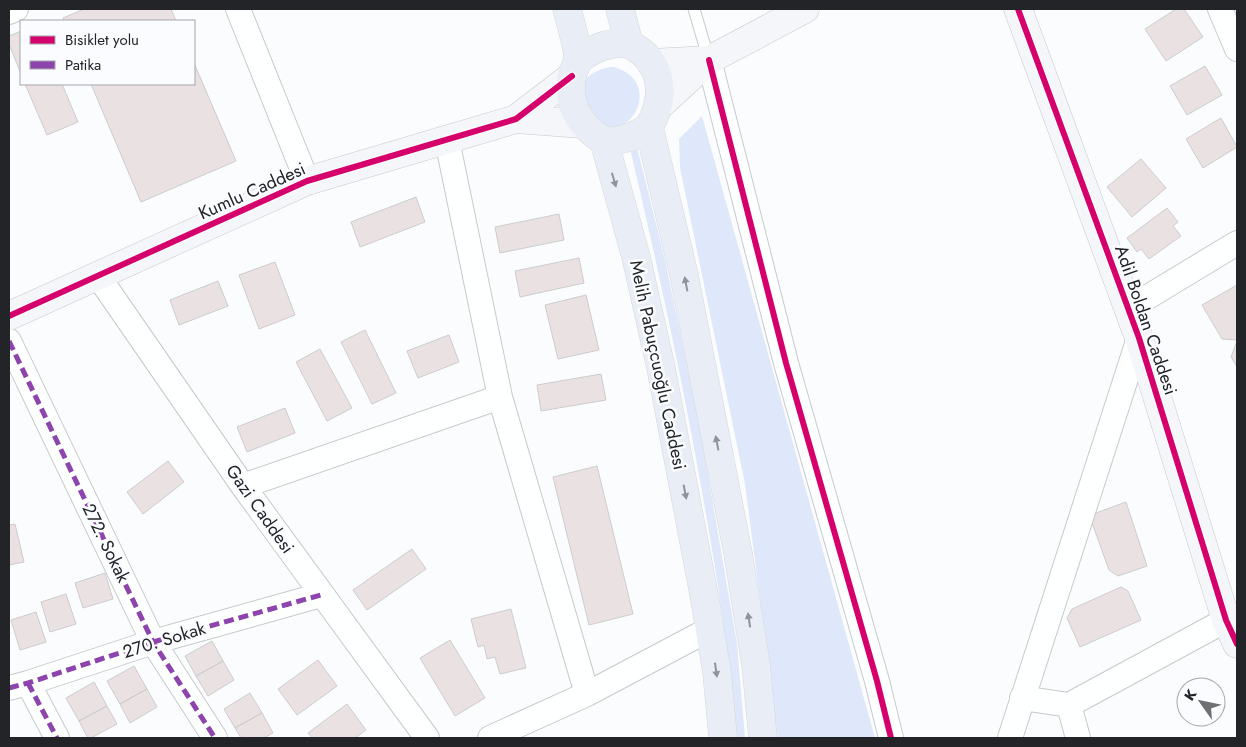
<svg xmlns="http://www.w3.org/2000/svg" width="1246" height="747" viewBox="0 0 1246 747" font-family="Jost,sans-serif">
  <style>
    .green { fill: #dfe8fb }
    .building { fill: #eae2e2; stroke: #cdcccd }
    .lines { fill: none; stroke-linecap: round; stroke-linejoin: round }
    .lane-casing { stroke: #c8c9cb; stroke-width: 13 }
    .street-casing { stroke: #c8c9cb; stroke-width: 26 }
    .secondary-casing { stroke: #c8c9cb; stroke-width: 29 }
    .primary-casing { stroke: #d6d7d8; stroke-width: 29 }
    .lane { stroke: #feffff; stroke-width: 11 }
    .street { stroke: #feffff; stroke-width: 24 }
    .secondary { stroke: #f4f6fa; stroke-width: 28 }
    .primary { stroke: #e9edf5; stroke-width: 28 }
    .quiet { stroke: #8e44ad; stroke-width: 5; stroke-dasharray: 10 5; stroke-linecap: butt }
    .cycleway-casing { stroke: #fafcff; stroke-width: 9 }
    .cycleway { stroke: #d6006c; stroke-width: 6 }
    .oneway { fill: #909398 }
    .labels { text-anchor: middle; stroke-width: 5; stroke-linejoin: round; paint-order: stroke }
    .street-label { font-size: 18px; fill: #232427; stroke: #fafcff }
  </style>
  <rect width="100%" height="100%" fill="#fbfcfe"/>
  <!-- green -->
  <path class="green" d="M613,67C661,79 636,137 603,126C598,124 592,118 587,115C586,107 581,94 583,86C586,73 602,68 613,67Z
    M702,116L875,738H778L745,484L680,168L679,139Z
    M636,143L665,260L700,428L737,644L745,738H735C730,659 718,581 704,503C683,382 657,263 629,144Z"/>
  <!-- building -->
  <path class="building" d="M84,9H171L176,21H64L63,18Z
    M1176,9H1184L1203,37L1166,61L1145,29Z
    M21,31V74L9,44V36Z
    M194,63L236,161L141,202L91,84H194Z
    M1205,66L1222,95L1187,115L1170,86Z
    M25,84H62L78,122L47,135Z
    M1221,118L1237,147L1203,168L1186,139Z
    M1141,159L1166,188L1132,217L1107,187Z
    M416,197L425,222L360,247L351,222Z
    M1167,208L1178,222L1173,226L1181,236L1149,259L1141,249L1137,252L1127,238Z
    M559,214L564,240L500,253L495,227Z
    M579,258L584,283L520,297L515,271Z
    M275,262L295,315L259,329L239,275Z
    M218,281L228,306L179,325L170,300Z
    M1237,285V340L1222,339L1202,305Z
    M586,295L599,350L558,359L545,305Z
    M365,330L396,393L372,404L341,342Z
    M449,335L459,362L418,378L407,351Z
    M1237,341V367L1231,357Z
    M320,349L352,408L327,421L296,362Z
    M601,374L606,400L541,411L537,385Z
    M285,408L295,433L247,452L237,427Z
    M168,461L184,482L143,514L127,492Z
    M597,466L633,614L589,625L553,477Z
    M1126,502L1147,566L1118,576L1109,570L1091,520L1096,513Z
    M15,524L24,562L9,565V525Z
    M412,549L426,569L367,610L353,590Z
    M105,573L113,599L83,608L75,583Z
    M1121,587L1128,591L1141,620L1080,647L1067,618L1072,609Z
    M66,594L76,624L50,632L41,602Z
    M511,609L526,668L500,674L495,657L487,659L484,645L478,647L471,619Z
    M36,612L46,642L20,650L11,620Z
    M450,640L485,698L455,716L420,658Z
    M212,641L223,661L196,676L185,656Z
    M318,660L337,686L297,715L278,689Z
    M223,661L234,680L208,696L196,676Z
    M134,666L147,689L120,704L107,681Z
    M94,682L107,706L79,721L66,698Z
    M147,689L157,707L130,723L120,704Z
    M250,693L262,713L235,728L224,709Z
    M347,704L366,730L355,738H312L308,733Z
    M107,706L117,724L91,738H88L79,721Z
    M262,713L273,733L264,738H241L235,728Z"/>
  <g class="lines">
    <!-- lane casing -->
    <g class="lane-casing">
      <path id="lane" d="M694,9L709,60"/>
    </g>
    <!-- street casing -->
    <g class="street-casing">
      <path id="street" d="M238,9L307,181
        M1220,9L1237,49
        M9,12L16,9
        M709,60L786,363L877,681L891,738
        M447,140L500,397L587,694
        M98,276L243,486L427,738
        M1128,309L1237,243
        M9,341L153,642L215,738
        M243,486L500,397
        M28,683L57,738
        M9,688L28,683L153,642L321,595
        M1022,698L1069,705
        M490,738L587,694L710,629
        M1010,738L1139,338
        M1078,738L1069,705L1226,620"/>
    </g>
    <!-- secondary casing -->
    <g class="secondary-casing">
      <path id="secondary" d="M1018,9L1139,338L1226,620L1237,644
        M651,63L709,60
        M659,106L709,60L805,9
        M516,119L583,124
        M9,316L307,181L516,119L572,76"/>
    </g>
    <!-- primary casing -->
    <g class="primary-casing">
      <path id="primary" d="M567,9C570,21 578,47 578,58C578,64 573,70 572,76C566,104 581,127 604,141L636,257L661,368L705,600L717,673L723,738
        M620,9L629,44C663,61 667,95 649,127L684,275L738,553L756,665L763,738
        M578,60C595,47 608,42 629,44
        M604,141C622,141 635,137 649,127"/>
    </g>
    <!-- lane -->
    <use href="#lane" class="lane"/>
    <!-- street -->
    <use href="#street" class="street"/>
    <!-- secondary -->
    <use href="#secondary" class="secondary"/>
    <!-- primary -->
    <use href="#primary" class="primary"/>
    <!-- quiet -->
    <path class="quiet" d="M9,341L153,642L215,738
      M28,683L57,738
      M9,688L28,683L153,642L321,595"/>
    <!-- cycleway casing -->
    <g class="cycleway-casing">
      <path id="cycleway" d="M1018,9L1139,338L1226,620L1237,644
        M709,60L786,363L877,681L891,738
        M9,316L307,181L516,119L572,76"/>
    </g>
    <!-- cycleway -->
    <use href="#cycleway" class="cycleway"/>
  </g>
  <!-- one-way arrows -->
  <defs><path id="oneway-solid" d="M-6-.8H1V-3.2L6.5 0L1 3.2V.8H-6Z" transform="scale(1.25)"/></defs>
  <g class="oneway">
    <use href="#oneway-solid" transform="translate(614 180) rotate(74)"/>
    <use href="#oneway-solid" transform="translate(686 284) rotate(-101)"/>
    <use href="#oneway-solid" transform="translate(717 443) rotate(-101)"/>
    <use href="#oneway-solid" transform="translate(685 492) rotate(79)"/>
    <use href="#oneway-solid" transform="translate(749 620) rotate(-99)"/>
    <use href="#oneway-solid" transform="translate(716 670) rotate(82)"/>
  </g>
  <g class="labels">
    <!-- street labels -->
    <g class="street-label">
      <text transform="translate(252 191) rotate(-24)" y="6">Kumlu Caddesi</text>
      <text transform="translate(1146 320) rotate(71)" y="6">Adil Boldan Caddesi</text>
      <text transform="translate(658 365) rotate(78)" y="6">Melih Pabuçcuoğlu Caddesi</text>
      <text transform="translate(260 509) rotate(55)" y="6">Gazi Caddesi</text>
      <text transform="translate(106 543) rotate(64)" y="6">272. Sokak</text>
      <text transform="translate(164 640) rotate(-17)" y="6">270. Sokak</text>
    </g>
  </g>
  <!-- border -->
  <rect width="1246" height="747" fill="none" stroke="#232427" stroke-width="20"/>
  <!-- legend -->
  <rect x="20" y="20" width="175" height="65" fill="#fafcff" stroke="#a4a6a9"/>
  <rect x="30" y="36" width="25" height="8" fill="#d6006c" stroke="#a4a6a9"/>
  <text x="65" y="45" font-size="15" fill="#232427">Bisiklet yolu</text>
  <rect x="30" y="61" width="25" height="8" fill="#8e44ad" stroke="#a4a6a9"/>
  <text x="65" y="70" font-size="15" fill="#232427">Patika</text>
  <!-- north arrow -->
  <g transform="translate(1201 702) rotate(303)"><circle r="24" fill="#fafcff" stroke="#a4a6a9"/>
  <path d="M0-4L9 19L0 12L-9 19Z" fill="#6f7072"/>
  <text y="-8" font-size="14" font-weight="bold" text-anchor="middle" fill="#232427">K</text>
  </g>
</svg>
